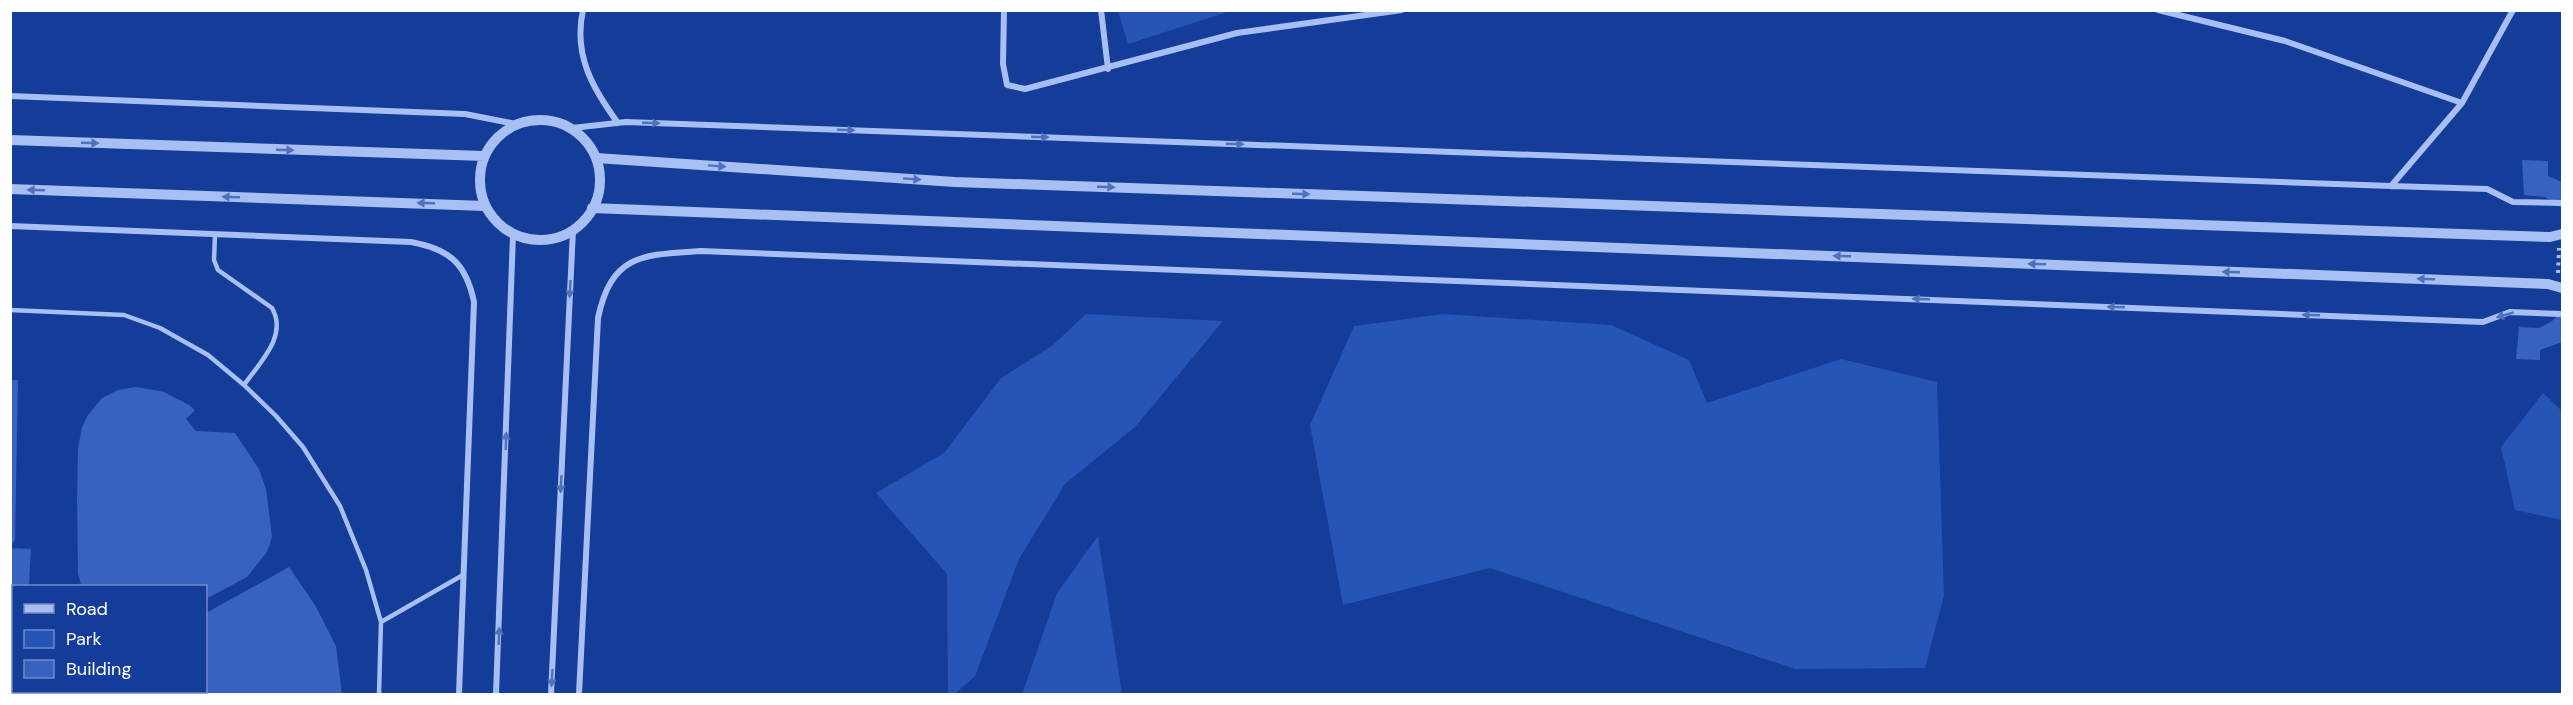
<svg xmlns="http://www.w3.org/2000/svg" width="2573" height="705" viewBox="0 0 2573 705" font-family="'DM Sans',sans-serif">
  <style>
    .green { fill: #2754b7 }
    .building { fill: #3862bf }
    .lines { fill: none; stroke-linecap: round; stroke-linejoin: round }
    .path { stroke: #a8bff3; stroke-width: 4; stroke-dasharray: 3 4.5; stroke-linecap: butt }
    .service { stroke: #a8bff3; stroke-width: 4.5 }
    .minor { stroke: #a8bff3; stroke-width: 6 }
    .tertiary { stroke: #a8bff3; stroke-width: 10 }
    .oneway { fill: #4f70bd }
  </style>
  <rect width="100%" height="100%" fill="#143c99"/>
  <!-- green -->
  <path class="green" d="M1118,10H1231V11L1128,44Z
    M1086,314L1223,321L1136,426L1065,484L1019,559L975,676L955,694H948L947,574L876,493L944,453L1001,378L1053,345Z
    M1443,314L1611,325L1689,360L1707,403L1841,359L1937,382L1944,596L1925,668L1795,669L1490,568L1343,605L1310,425L1354,326Z
    M2543,393L2562,411V520L2515,510L2501,447Z
    M1098,536L1122,694H1022L1057,593Z"/>
  <!-- building -->
  <path class="building" d="M2522,160L2548,161V176L2562,182V208L2545,197L2524,195Z
    M2562,311V342L2540,350V360L2516,359L2519,327L2539,328L2552,321Z
    M10,380H18L15,540L10,547Z
    M136,387L164,392L189,405L195,410L186,419L196,431L235,433L259,469L266,489L272,537L267,552L247,577L206,599V586L81,585L78,573L77,498L78,448L82,427L88,415L102,398L118,390Z
    M10,548L31,549L29,586H14V644H10Z
    M289,567L315,605L336,646L342,694H10V657L14,656V692H206V613Z"/>
  <g class="lines">
    <!-- path -->
    <path class="path" d="M2558,273L2559,248"/>
    <!-- service -->
    <path class="service" d="M215,235L214,260L218,270L272,308C288,336 260,362 244,385
      M10,310L124,315L160,328L208,355L244,385L276,416L303,447L340,506L366,570L381,622L379,694
      M381,622L463,575"/>
    <!-- minor -->
    <path class="minor" d="M583,10C573,55 593,89 618,123
      M1004,10L1003,64L1007,85L1025,89L1237,33L1402,10
      M1101,10L1108,69
      M2158,10L2285,41L2462,103L2391,186
      M10,96L465,114L516,124
      M2462,103L2513,10
      M572,128L626,122L2391,186L2487,189L2513,202L2562,203
      M10,226L411,242C449,249 466,263 474,302L459,694
      M496,694L513,235
      M551,694L573,230
      M579,694L598,318C612,253 643,255 701,251L2483,322L2510,312L2562,314"/>
    <!-- tertiary -->
    <path class="tertiary" d="M480 180a60 60 0 1 1 120 0a60 60 0 1 1-120 0Z
      M10,140L484,156
      M596,158L955,182L2550,237L2562,234
      M10,189L485,206
      M592,208L2548,284L2562,288"/>
  </g>
  <!-- one-way arrows -->
  <defs><path id="oneway-solid" d="M-6-.8H1V-3.2L6.5 0L1 3.2V.8H-6Z" transform="scale(1.5)"/></defs>
  <g class="oneway">
    <use href="#oneway-solid" transform="translate(651 123) rotate(2)"/>
    <use href="#oneway-solid" transform="translate(846 130) rotate(2)"/>
    <use href="#oneway-solid" transform="translate(1040 137) rotate(2)"/>
    <use href="#oneway-solid" transform="translate(90 143) rotate(2)"/>
    <use href="#oneway-solid" transform="translate(1235 144) rotate(2)"/>
    <use href="#oneway-solid" transform="translate(285 150) rotate(2)"/>
    <use href="#oneway-solid" transform="translate(717 166) rotate(4)"/>
    <use href="#oneway-solid" transform="translate(912 179) rotate(4)"/>
    <use href="#oneway-solid" transform="translate(1106 187) rotate(2)"/>
    <use href="#oneway-solid" transform="translate(36 190) rotate(-178)"/>
    <use href="#oneway-solid" transform="translate(1301 194) rotate(2)"/>
    <use href="#oneway-solid" transform="translate(231 197) rotate(-178)"/>
    <use href="#oneway-solid" transform="translate(426 203) rotate(-178)"/>
    <use href="#oneway-solid" transform="translate(1842 256) rotate(-178)"/>
    <use href="#oneway-solid" transform="translate(2037 264) rotate(-178)"/>
    <use href="#oneway-solid" transform="translate(2231 272) rotate(-178)"/>
    <use href="#oneway-solid" transform="translate(2426 279) rotate(-178)"/>
    <use href="#oneway-solid" transform="translate(570 289) rotate(93)"/>
    <use href="#oneway-solid" transform="translate(1921 299) rotate(-178)"/>
    <use href="#oneway-solid" transform="translate(2116 307) rotate(-178)"/>
    <use href="#oneway-solid" transform="translate(2311 315) rotate(-178)"/>
    <use href="#oneway-solid" transform="translate(2505 315) rotate(164)"/>
    <use href="#oneway-solid" transform="translate(506 441) rotate(-88)"/>
    <use href="#oneway-solid" transform="translate(561 484) rotate(93)"/>
    <use href="#oneway-solid" transform="translate(499 636) rotate(-88)"/>
    <use href="#oneway-solid" transform="translate(552 678) rotate(93)"/>
  </g>
  <!-- border -->
  <rect width="2573" height="705" fill="none" stroke="#ffffff" stroke-width="24"/>
  <!-- legend -->
  <rect x="12" y="585" width="195" height="108" fill="#143c99" stroke="#728ac2" stroke-width="1.5"/>
  <rect x="24" y="604" width="30" height="9" fill="#a8bff3" stroke="#728ac2" stroke-width="1.5"/>
  <text x="66" y="615" font-size="18" fill="#ffffff">Road</text>
  <rect x="24" y="630" width="30" height="18" fill="#2754b7" stroke="#728ac2" stroke-width="1.5"/>
  <text x="66" y="645" font-size="18" fill="#ffffff">Park</text>
  <rect x="24" y="660" width="30" height="18" fill="#3862bf" stroke="#728ac2" stroke-width="1.5"/>
  <text x="66" y="675" font-size="18" fill="#ffffff">Building</text>
</svg>
